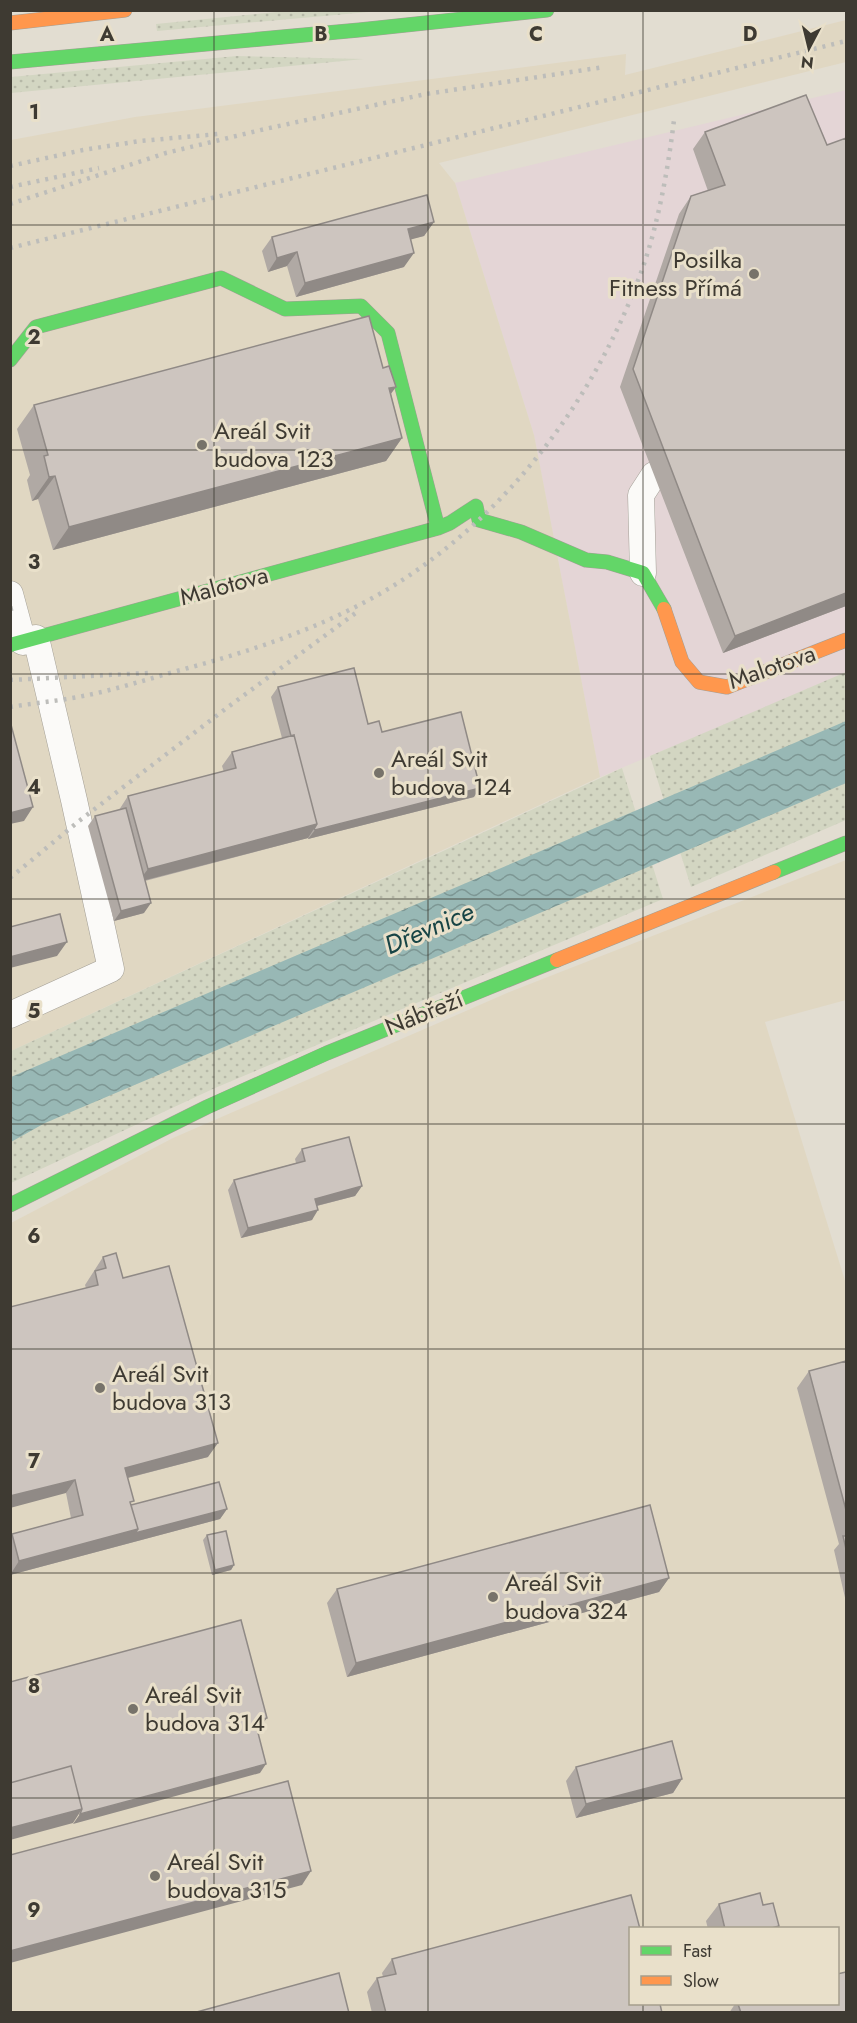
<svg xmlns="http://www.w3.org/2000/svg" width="857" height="2023" viewBox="0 0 857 2023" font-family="Jost,sans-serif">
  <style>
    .commercial { fill: #e4d5d6 }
    .built { fill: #e0d7c2; fill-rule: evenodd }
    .grass { fill: url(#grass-dots) }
    .water { fill: url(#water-waves) }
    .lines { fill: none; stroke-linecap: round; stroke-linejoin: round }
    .street-casing { stroke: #a39f96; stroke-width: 27 }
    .fast-casing { stroke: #a39f96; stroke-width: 15 }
    .slow-casing { stroke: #a39f96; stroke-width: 15 }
    .street { stroke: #fbfaf8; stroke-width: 26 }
    .fast { stroke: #63d668; stroke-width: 14 }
    .slow { stroke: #ff974d; stroke-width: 14 }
    .rail { stroke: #bdbdba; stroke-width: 4.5; stroke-dasharray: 3 6; stroke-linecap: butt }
    .wall { fill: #b0a9a4 }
    .shaded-wall { fill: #908a86 }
    .building { fill: #cdc5bf; stroke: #908a86; stroke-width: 1.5 }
    .grid { fill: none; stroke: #3e3a32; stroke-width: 1.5; stroke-opacity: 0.55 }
    .poi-dot { fill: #77736a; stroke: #e9e0ca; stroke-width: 2 }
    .labels { text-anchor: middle; stroke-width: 6; stroke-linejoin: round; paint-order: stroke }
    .poi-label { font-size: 24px; fill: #3e3a32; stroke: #e9e0ca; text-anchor: start }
    .street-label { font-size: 24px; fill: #3e3a32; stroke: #e9e0ca }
    .water-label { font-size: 26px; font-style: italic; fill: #174445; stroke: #e9e0ca }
    .grid-label { font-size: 20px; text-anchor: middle; font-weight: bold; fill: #3e3a32; stroke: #e9e0ca; stroke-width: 6; stroke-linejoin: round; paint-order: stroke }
  </style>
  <defs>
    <pattern id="grass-dots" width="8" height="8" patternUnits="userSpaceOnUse" patternTransform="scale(1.5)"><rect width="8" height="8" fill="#d3d6c2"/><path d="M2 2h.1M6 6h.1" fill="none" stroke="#b6b8a7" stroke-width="1.8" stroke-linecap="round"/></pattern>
    <pattern id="water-waves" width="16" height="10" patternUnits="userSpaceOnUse" patternTransform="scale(1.5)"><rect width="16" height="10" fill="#98b8b5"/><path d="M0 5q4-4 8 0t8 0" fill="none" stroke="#7d9794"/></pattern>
  </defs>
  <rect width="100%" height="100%" fill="#e2ddd1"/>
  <!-- commercial -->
  <path class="commercial" d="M846,90V674L600,777L534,435L455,183Z"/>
  <!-- built -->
  <path class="built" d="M846,20V62L439,163L455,183L534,435L600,777L11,1051V140L135,117L626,54L625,75Z
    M846,860V1000L765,1022L846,1284V2012H11V1223L173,1138L512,991ZM630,1928H838V2004H630Z"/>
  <!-- grass -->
  <path class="grass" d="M296,10L380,11L157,31L156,24Z
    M237,56L364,59L11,93V77Z
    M846,672V820L691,887L650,756Z
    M622,768L663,899L215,1088L11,1183V1051Z"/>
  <!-- water -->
  <path class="water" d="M846,721V783L45,1123L11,1142V1077Z"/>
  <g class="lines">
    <!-- street casing -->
    <g class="street-casing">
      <path id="street" d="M643,573L641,495L654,475
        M10,594L23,642
        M10,1015L111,969L74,800L36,638"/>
    </g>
    <!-- fast casing -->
    <g class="fast-casing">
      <path id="fast" d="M10,62L359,30L547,10
        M10,360L36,327L221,278L285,309L361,306L388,333L438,528
        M10,645L438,528L450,523L476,506L479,520L521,532L586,560L607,562L643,573L664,609
        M774,872L846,843
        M10,1205L207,1107L327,1053L557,960"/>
    </g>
    <!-- slow casing -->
    <g class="slow-casing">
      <path id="slow" d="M10,23L125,10
        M664,609L682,662L699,682L727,687L846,640
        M557,960L774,872"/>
    </g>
    <!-- street -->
    <use href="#street" class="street"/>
    <!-- fast -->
    <use href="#fast" class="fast"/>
    <!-- slow -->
    <use href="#slow" class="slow"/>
    <!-- rail -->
    <path class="rail" d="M10,166L83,150L140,141L218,134
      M10,187L99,168
      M10,204L166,153L265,129L426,94L604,67
      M10,248L846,41
      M10,609L14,608
      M10,680L148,673
      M10,707C34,703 59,701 83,696C114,690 145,680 177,671C252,651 326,627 393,586C510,513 597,396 643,267C659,220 668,169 674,120
      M10,878L79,821L228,707L357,612"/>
  </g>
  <!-- wall -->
  <path class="wall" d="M705,132L827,145L846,138V606L723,653L620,387L679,214L691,196L708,191L693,149Z
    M434,222L424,236L410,239L404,267L296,297L287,266L268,272L262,251L272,237Z
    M391,394L402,438L386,461L53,550L38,499L32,501L27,480L30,475L17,429L34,405Z
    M278,687L368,724L382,732L474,797L308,839V838L145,881L144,913L114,921L88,826L95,816L119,810L128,796L224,772L222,766L232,752L282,738L271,697Z
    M302,1149L362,1186L355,1196L317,1206L312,1220L241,1238L228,1190L234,1180L296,1163L295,1159Z
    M103,1257L123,1278L208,1457L128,1478L131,1505L227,1509L220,1519L10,1575V1536L12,1534L71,1518L66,1493L86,1288L85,1285Z
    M846,1361V1602L834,1550L839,1544L797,1388L809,1371Z
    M207,1535L234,1565L231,1570L212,1575L203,1540Z
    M669,1578L659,1592L347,1677L327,1603L337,1589Z
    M576,1767L682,1779L673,1793L576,1818L566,1781Z
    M719,1904L763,1905L779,1926L777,1929H708L706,1921Z
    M392,1959L662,2013H372L367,1992L377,1978L383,1977L382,1973Z
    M735,2004H837L846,2013H729Z"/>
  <!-- shaded-wall -->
  <path class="shaded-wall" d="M434,222L424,236L398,243L408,229Z
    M297,252L287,266L268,272L277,258Z
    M414,253L404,267L296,297L305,283Z
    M396,387L379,410L389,388Z
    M402,438L386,461L53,550L69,527Z
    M55,476L38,499L32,501L49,477Z
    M846,593V606L723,653L735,636Z
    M480,788L474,797L308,839L315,830Z
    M33,807L24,821L10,824V813Z
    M317,824L308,838L138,882L148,869Z
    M151,903L144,913L114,921L121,911Z
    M67,942L57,956L10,968V957Z
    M362,1186L355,1196L308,1208L315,1199Z
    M318,1210L312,1220L241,1238L248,1228Z
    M218,1443L208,1457L115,1481L125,1468Z
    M75,1480L66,1493L10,1508V1496Z
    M227,1509L220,1519L10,1575L19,1561L138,1529Z
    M234,1565L231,1570L212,1575L215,1570Z
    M669,1578L659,1592L347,1677L356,1663Z
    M267,1718L260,1727L248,1730L255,1721Z
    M266,1764L260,1773L73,1824L80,1814Z
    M682,1779L673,1793L576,1818L586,1804Z
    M82,1809L73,1823L10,1840V1828Z
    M311,1871L302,1885L10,1963V1951Z"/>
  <!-- building -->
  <path class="building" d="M806,95L827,145L846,138V593L735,636L633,369L691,196L725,185L705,132Z
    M427,195L434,222L408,229L414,253L305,283L297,252L277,258L272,237Z
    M369,316L383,368L389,366L396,387L389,388L402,438L69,527L55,476L49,477L44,456L48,455L34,405Z
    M354,668L368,724L379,721L382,732L461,712L480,788L315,830L314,829L317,824L294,735L291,736L278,687Z
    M10,721L33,807L10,813Z
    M294,735L317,824L148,869L128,796L236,768L232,752Z
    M126,808L151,903L121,911L95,816Z
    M60,914L67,942L10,957V927Z
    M349,1137L362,1186L315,1199L318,1210L248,1228L234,1180L305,1161L302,1149Z
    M116,1253L123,1278L169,1266L218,1443L125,1468L134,1501L130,1502L138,1529L19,1561L12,1534L83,1515L75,1480L10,1496V1307L98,1285L95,1271L106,1268L103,1257Z
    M846,1361V1510L809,1371Z
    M219,1482L227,1509L135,1533L138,1529L131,1505Z
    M650,1505L669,1578L356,1663L337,1589Z
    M226,1531L234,1565L215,1570L207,1535Z
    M843,1536H846V1549Z
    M241,1620L267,1718L255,1721L266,1764L80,1814L82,1809L71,1766L10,1783V1682Z
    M672,1741L682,1779L586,1804L576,1767Z
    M71,1766L82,1809L10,1828V1783Z
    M288,1781L311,1871L10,1951V1855Z
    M760,1893L763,1905L773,1903L779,1926L768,1929H725L719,1904Z
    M631,1895L640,1929H630V2004H660L662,2013H386L377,1978L396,1974L392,1959Z
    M846,1972V2013H741L738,2004H837V1974Z
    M339,1973L349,2013H193Z"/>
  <!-- grid -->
  <path class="grid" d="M214,10V2012M428,10V2012M643,10V1928M10,225H846M10,450H846M10,674H846M10,899H846M10,1124H846M10,1349H846M10,1573H846M10,1798H846M643,2004V2012"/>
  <!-- markers -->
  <g class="poi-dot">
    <circle cx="754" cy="274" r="6"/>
    <circle cx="202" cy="445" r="6"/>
    <circle cx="379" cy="773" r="6"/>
    <circle cx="100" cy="1388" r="6"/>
    <circle cx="493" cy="1597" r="6"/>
    <circle cx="133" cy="1709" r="6"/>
    <circle cx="155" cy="1876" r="6"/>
  </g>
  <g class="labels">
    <!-- poi labels -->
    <g class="poi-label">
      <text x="742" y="268" text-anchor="end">Posilka<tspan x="742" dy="28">Fitness Přímá</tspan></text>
      <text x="214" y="439">Areál Svit<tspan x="214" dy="28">budova 123</tspan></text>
      <text x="391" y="767">Areál Svit<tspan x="391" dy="28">budova 124</tspan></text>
      <text x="112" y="1382">Areál Svit<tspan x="112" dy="28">budova 313</tspan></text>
      <text x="505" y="1591">Areál Svit<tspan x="505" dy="28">budova 324</tspan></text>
      <text x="145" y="1703">Areál Svit<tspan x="145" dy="28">budova 314</tspan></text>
      <text x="167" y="1870">Areál Svit<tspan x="167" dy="28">budova 315</tspan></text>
    </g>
    <!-- street labels -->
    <g class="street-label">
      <text transform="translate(224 586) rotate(-15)" y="8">Malotova</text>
      <text transform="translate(772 667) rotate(-19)" y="8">Malotova</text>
      <text transform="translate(424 1013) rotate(-22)" y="8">Nábřeží</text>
    </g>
    <!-- water labels -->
    <g class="water-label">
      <text transform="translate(429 928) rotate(-23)" y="9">Dřevnice</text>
    </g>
  </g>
  <g class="grid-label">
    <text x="107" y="41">A</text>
    <text x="321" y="41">B</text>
    <text x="536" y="41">C</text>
    <text x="750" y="41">D</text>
    <text x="34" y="119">1</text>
    <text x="34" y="344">2</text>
    <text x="34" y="569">3</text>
    <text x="34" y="794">4</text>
    <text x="34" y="1018">5</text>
    <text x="34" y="1243">6</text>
    <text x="34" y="1468">7</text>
    <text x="34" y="1693">8</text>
    <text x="34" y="1917">9</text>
  </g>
  <!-- border -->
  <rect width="857" height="2023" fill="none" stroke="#3e3a32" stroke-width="24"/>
  <!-- legend -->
  <rect x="629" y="1927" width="210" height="78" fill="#e9e0ca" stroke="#a59e8d" stroke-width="1.5"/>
  <rect x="641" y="1946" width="30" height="9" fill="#63d668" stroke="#a59e8d" stroke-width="1.5"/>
  <text x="683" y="1957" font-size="18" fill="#3e3a32">Fast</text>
  <rect x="641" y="1976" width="30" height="9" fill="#ff974d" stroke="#a59e8d" stroke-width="1.5"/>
  <text x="683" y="1987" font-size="18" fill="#3e3a32">Slow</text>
  <!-- north arrow -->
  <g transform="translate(809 48) rotate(187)" stroke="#e9e0ca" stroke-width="4.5" paint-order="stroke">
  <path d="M0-4.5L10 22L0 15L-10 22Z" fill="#3e3a32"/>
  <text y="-9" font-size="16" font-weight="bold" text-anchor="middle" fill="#3e3a32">N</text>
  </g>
</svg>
